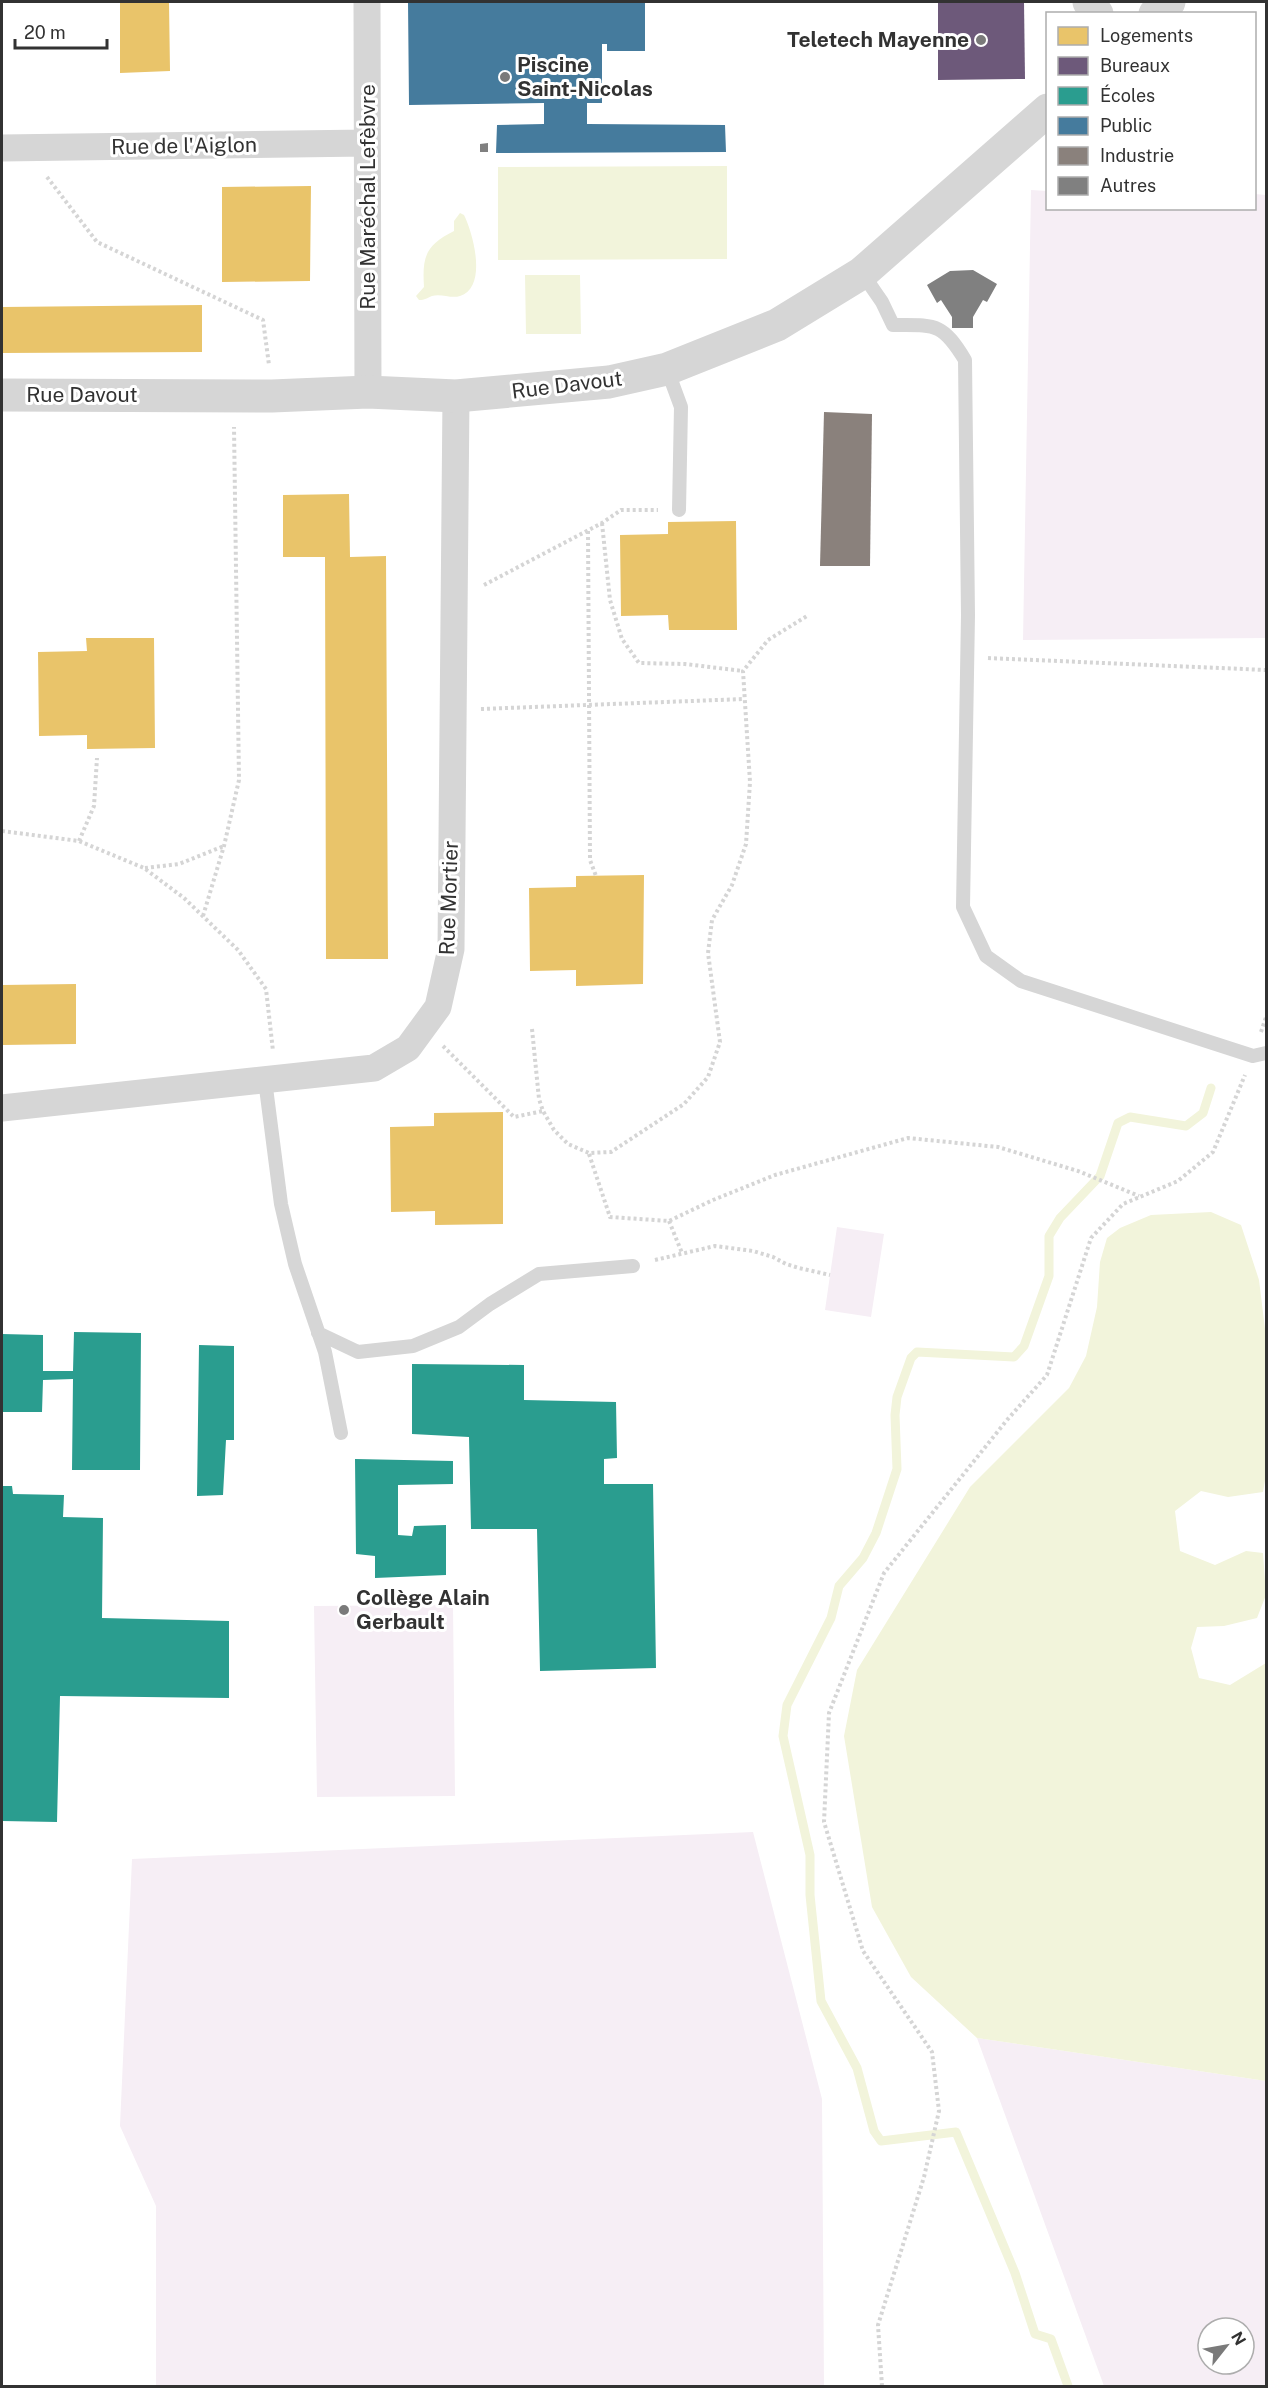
<svg xmlns="http://www.w3.org/2000/svg" width="1268" height="2388" viewBox="0 0 1268 2388" font-family="'Public Sans',sans-serif">
  <style>
    .green { fill: #f6eef5; fill-rule: evenodd }
    .water { fill: #f2f4db }
    .homes { fill: #e9c46a }
    .offices { fill: #6d597a }
    .schools { fill: #2a9d8f }
    .public { fill: #457b9d }
    .industry { fill: #8a817c }
    .lines { fill: none; stroke-linecap: round; stroke-linejoin: round }
    .stream { stroke: #f2f4db; stroke-width: 9 }
    .building { fill: #808080 }
    .path { stroke: #d5d5d5; stroke-width: 4; stroke-dasharray: 3 3; stroke-linecap: butt }
    .service { stroke: #d6d6d6; stroke-width: 14 }
    .minor { stroke: #d6d6d6; stroke-width: 27 }
    .tertiary { stroke: #d6d6d6; stroke-width: 33 }
    .poi-dot { fill: #7a7a7a; stroke: #fff; stroke-width: 2 }
    .labels { text-anchor: middle; stroke-width: 6; stroke-linejoin: round; paint-order: stroke }
    .poi-label { font-size: 21px; font-weight: bold; fill: #323232; stroke: #fff; text-anchor: start }
    .street-label { font-size: 21px; fill: #323232; stroke: #fff }
  </style>
  <rect width="100%" height="100%" fill="#fff"/>
  <!-- green -->
  <path class="green" d="M1031,190L1047,191L1048,208H1254L1255,194L1266,195V638L1023,640Z
    M837,1227L884,1234L871,1317L825,1310Z
    M453,1605L455,1796L317,1797L314,1606Z
    M753,1832L822,2099L824,2386H156V2206L120,2126L132,1859Z
    M977,2038L1266,2081V2386H1104ZM1208,2328H1244V2364H1208Z"/>
  <!-- water -->
  <path class="water" d="M727,166V259L498,260V167Z
    M460,213L464,215C473,233 488,287 460,296C451,299 441,293 432,296C427,298 425,300 419,300L416,296L424,287C422,256 426,245 454,231V221Z
    M525,275H580L581,334H526Z
    M1211,1212L1241,1225L1259,1280L1266,1337V1475L1263,1492L1228,1497L1201,1491L1175,1511L1180,1551L1215,1565L1246,1551L1263,1553L1266,1595L1257,1618L1224,1626L1197,1627L1191,1648L1199,1678L1230,1685L1266,1663V2081L977,2038L911,1977L872,1907L844,1736L857,1670L970,1487L1069,1388L1086,1356L1097,1307L1100,1262L1107,1238L1120,1228L1151,1215Z"/>
  <!-- homes -->
  <path class="homes" d="M120,2H169L170,71L120,73Z
    M311,186L310,281L222,282V187Z
    M202,305V352L2,353V307Z
    M349,494L350,557L386,556L388,959H326L325,557H283V495Z
    M736,521L737,630H669L668,615L621,616L620,535L668,534V522Z
    M86,638H154L155,748L87,749V735L39,736L38,652L87,651Z
    M644,875L643,984L576,986V970L530,971L529,888L576,887V876Z
    M76,984V1044L2,1045V985Z
    M503,1112V1224L435,1225V1211L391,1212L390,1127L434,1126V1113Z"/>
  <!-- offices -->
  <path class="offices" d="M938,2H1024L1025,79L938,80Z"/>
  <!-- schools -->
  <path class="schools" d="M74,1332L141,1333L140,1470H72L73,1379L43,1380L42,1412H2V1334L43,1335V1371H73Z
    M199,1345L234,1346V1440H226L223,1495L197,1496Z
    M412,1364L524,1365V1400L616,1402L617,1458L604,1459V1484H653L656,1668L540,1671L537,1529H471L469,1437L412,1434Z
    M355,1459L453,1461V1484L398,1485V1535L412,1536L414,1526L446,1525V1575L375,1578V1556L356,1554Z
    M2,1486H12L13,1494L64,1495L63,1517L103,1518L102,1618L229,1621V1698L60,1696L57,1822L2,1821Z"/>
  <!-- public -->
  <path class="public" d="M408,2H645V51H607V44H602V103H587V124L725,125L726,152L496,153L497,125L544,124V103L409,105Z"/>
  <!-- industry -->
  <path class="industry" d="M824,412L872,414L870,566H820Z"/>
  <g class="lines">
    <!-- stream -->
    <path class="stream" d="M1068,2386L1051,2339L1035,2334L1015,2273L956,2132L881,2141L874,2131L857,2068L821,2001L810,1895V1855L783,1736L787,1705L831,1618L839,1586L863,1558L876,1533L897,1469L895,1415L897,1397L911,1358L917,1352L1014,1357L1024,1346L1049,1276V1236L1060,1218L1100,1176L1118,1123L1130,1117L1186,1126L1203,1113L1211,1088"/>
  </g>
  <!-- building -->
  <path class="building" d="M488,143V152H480V144Z
    M973,270L997,284L987,302L983,300L973,317V328H952V317L941,300L937,303L927,285L950,271Z"/>
  <g class="lines">
    <!-- path -->
    <path class="path" d="M47,177L97,242L263,320L269,365
      M602,523L610,600L622,639L639,663L685,664L743,671
      M588,531L590,860L596,876
      M484,585L602,523L621,510H658
      M988,658L1266,670
      M481,709L744,699
      M2,831L79,841L144,868L184,898L238,950L266,989L273,1051
      M79,841L94,806L97,758
      M145,868L179,864L224,846
      M203,916L224,846L239,780L234,427
      M532,1029L539,1099L543,1111L554,1130L568,1144L589,1153L611,1152L684,1104L708,1077L720,1042L708,953L712,920L732,885L746,844L750,782L743,671L768,640L807,616
      M1261,1032L1266,1017
      M443,1046L514,1117L543,1111
      M589,1154L610,1217L669,1221L713,1200L775,1175L908,1138L998,1147L1078,1171L1139,1196
      M669,1221L682,1253
      M655,1260L715,1246L753,1251L773,1257L786,1264L799,1268L830,1275
      M882,2386L878,2325L924,2177L939,2111L932,2052L863,1951L824,1822L829,1713L884,1573L1007,1420L1047,1375L1091,1238L1123,1204L1178,1181L1213,1152L1245,1075"/>
    <!-- service -->
    <path class="service" d="M862,273L882,302L893,325C935,325 942,322 965,360L968,615L963,907L986,956L1021,981L1253,1056L1266,1053
      M667,369L681,407L679,510
      M265,1080L281,1204L295,1264L325,1352L341,1433
      M318,1333L358,1352L413,1346L459,1327L490,1304L539,1274L633,1266"/>
    <!-- minor -->
    <path class="minor" d="M367,2L368,392
      M2,148L367,143
      M2,1108L374,1068L408,1048L438,1007L451,949L456,396"/>
    <!-- tertiary -->
    <path class="tertiary" d="M1089,2L1097,14
      M1155,14L1169,2
      M2,395L272,396L368,392L456,396L609,382L667,369L777,325L862,273L1048,110"/>
  </g>
  <!-- markers -->
  <g class="poi-dot">
    <circle cx="981" cy="40" r="6"/>
    <circle cx="505" cy="77" r="6"/>
    <circle cx="344" cy="1610" r="6"/>
  </g>
  <g class="labels">
    <!-- poi labels -->
    <g class="poi-label">
      <text x="969" y="47" text-anchor="end">Teletech Mayenne</text>
      <text x="517" y="72">Piscine<tspan x="517" dy="24">Saint-Nicolas</tspan></text>
      <text x="356" y="1605">Collège Alain<tspan x="356" dy="24">Gerbault</tspan></text>
    </g>
    <!-- street labels -->
    <g class="street-label">
      <text transform="translate(184 146) rotate(-1)" y="7">Rue de l'Aiglon</text>
      <text transform="translate(368 197) rotate(-90)" y="7">Rue Maréchal Lefèbvre</text>
      <text transform="translate(567 385) rotate(-7)" y="7">Rue Davout</text>
      <text x="82" y="402">Rue Davout</text>
      <text transform="translate(449 898) rotate(-88)" y="7">Rue Mortier</text>
    </g>
  </g>
  <!-- border -->
  <rect width="1268" height="2388" fill="none" stroke="#323232" stroke-width="6"/>
  <!-- legend -->
  <rect x="1046" y="12" width="210" height="198" fill="#ffffff" stroke="#adadad" stroke-width="1.5"/>
  <rect x="1058" y="27" width="30" height="18" fill="#e9c46a" stroke="#adadad" stroke-width="1.5"/>
  <text x="1100" y="42" font-size="18" fill="#323232">Logements</text>
  <rect x="1058" y="57" width="30" height="18" fill="#6d597a" stroke="#adadad" stroke-width="1.5"/>
  <text x="1100" y="72" font-size="18" fill="#323232">Bureaux</text>
  <rect x="1058" y="87" width="30" height="18" fill="#2a9d8f" stroke="#adadad" stroke-width="1.5"/>
  <text x="1100" y="102" font-size="18" fill="#323232">Écoles</text>
  <rect x="1058" y="117" width="30" height="18" fill="#457b9d" stroke="#adadad" stroke-width="1.5"/>
  <text x="1100" y="132" font-size="18" fill="#323232">Public</text>
  <rect x="1058" y="147" width="30" height="18" fill="#8a817c" stroke="#adadad" stroke-width="1.5"/>
  <text x="1100" y="162" font-size="18" fill="#323232">Industrie</text>
  <rect x="1058" y="177" width="30" height="18" fill="#808080" stroke="#adadad" stroke-width="1.5"/>
  <text x="1100" y="192" font-size="18" fill="#323232">Autres</text>
  <!-- north arrow -->
  <g transform="translate(1226 2346) rotate(59)"><circle r="28" fill="#ffffff" stroke="#adadad" stroke-width="1.5"/>
  <path d="M0-4.5L10 22L0 15L-10 22Z" fill="#7a7a7a"/>
  <text y="-9" font-size="16" font-weight="bold" text-anchor="middle" fill="#323232">N</text>
  </g>
  <!-- scale -->
  <path d="M15 39v9h92v-9" fill="none" stroke="#323232" stroke-width="3"/>
  <text x="24" y="39" font-size="18" fill="#323232" stroke="#ffffff" stroke-width="4.5" paint-order="stroke">20 m</text>
</svg>
